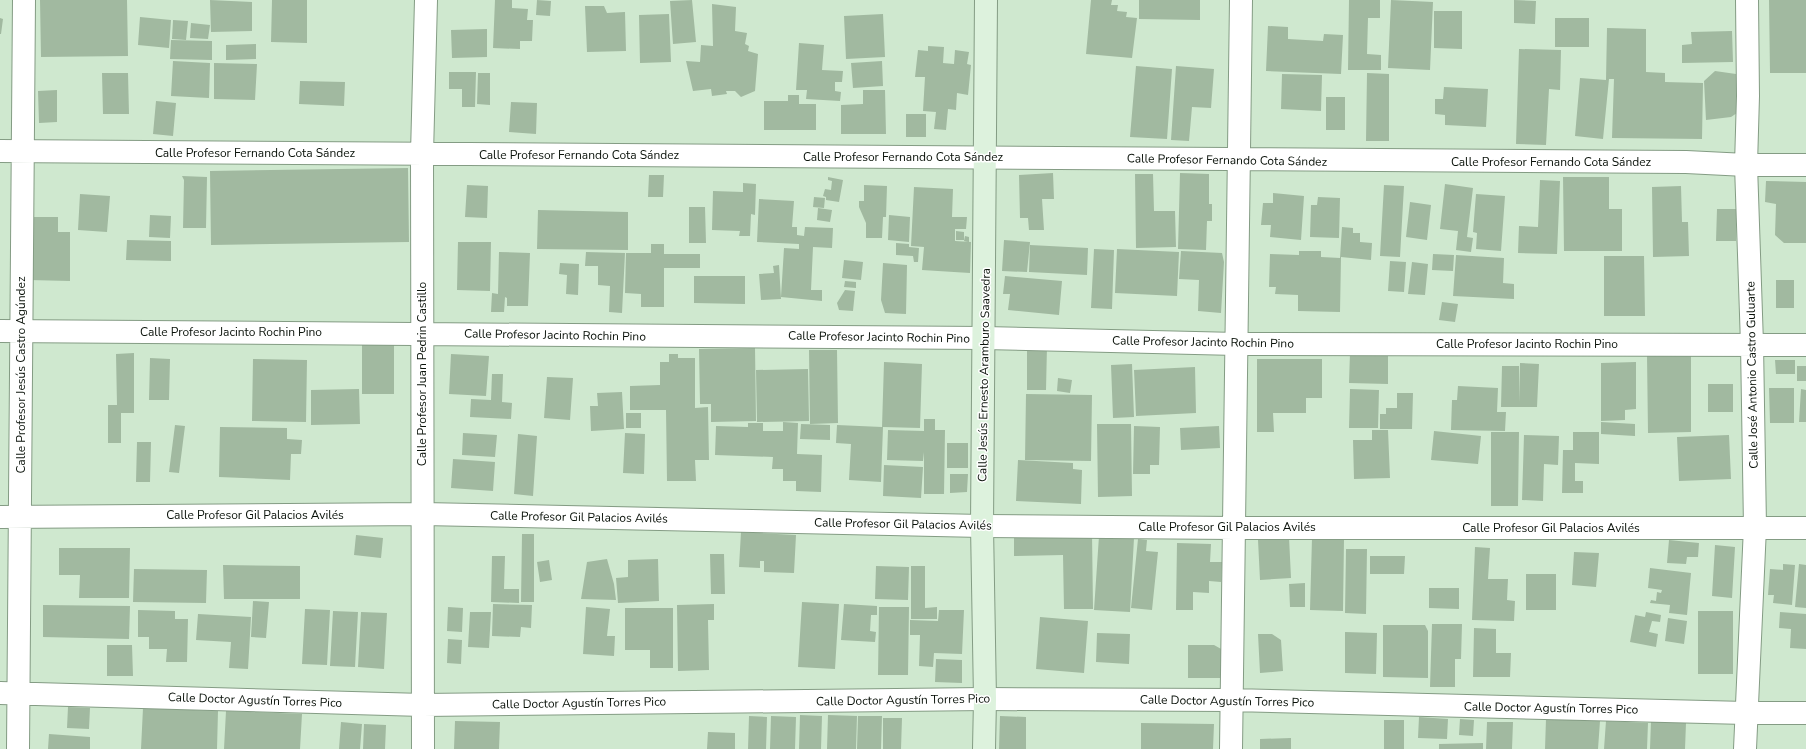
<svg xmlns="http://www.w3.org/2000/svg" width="1806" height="749" viewBox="0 0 1806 749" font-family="'Nunito Sans',sans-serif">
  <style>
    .building { fill: #a1b9a0 }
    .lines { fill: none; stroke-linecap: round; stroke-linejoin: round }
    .street-casing { stroke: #849c84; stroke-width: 24 }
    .secondary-casing { stroke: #849c84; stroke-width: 24 }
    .street { stroke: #fff; stroke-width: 22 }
    .secondary { stroke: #ddf2dd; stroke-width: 22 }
    .labels { text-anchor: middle; stroke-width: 3; stroke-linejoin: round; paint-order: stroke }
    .street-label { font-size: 12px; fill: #091109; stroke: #fff }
  </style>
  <rect width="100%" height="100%" fill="#cfe8cf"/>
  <!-- building -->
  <path class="building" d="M40,0H127L128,56L41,57Z
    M210,0L252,2V31L211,32Z
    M272,0H307V43L271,42Z
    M495,0H512V8L528,9L527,20H533L532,41H520V49L493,48Z
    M537,0L551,1L550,16L536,15Z
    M692,0L696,42L673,44L670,1Z
    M1091,0H1112L1111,5H1118L1117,11L1127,12L1126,17L1137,18L1132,58L1086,54Z
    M1139,0H1200V20L1139,19Z
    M1349,0H1380V18H1368L1367,54L1381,55V70H1348Z
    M1391,0L1433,2L1430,70L1388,68Z
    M1514,0L1536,1L1535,24L1514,23Z
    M1769,0H1806V73H1770Z
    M712,4L736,7L735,31L747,33L745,44L749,46L748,51L758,54L755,91L741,97L735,91H726L727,94L712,96L711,89L693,91L686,61L700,62L701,45L713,46Z
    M585,6H604L607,13L625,12L626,51L587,52Z
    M1434,11H1462V49L1434,48Z
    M669,14L671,62L640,63L639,15Z
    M883,14L885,57L846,59L844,16Z
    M140,17L171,20L169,48L138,45Z
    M0,18L3,19L1,34H0Z
    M1555,18H1589V47H1555Z
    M173,20L188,21L186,40L172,39Z
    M191,23L210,25L208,39L190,38Z
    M1268,26L1288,27V39L1323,41L1324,34L1343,35L1341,74L1266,71Z
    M1607,28L1646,29V72L1665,73V82L1703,83L1702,139L1612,138L1614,79H1609L1603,139L1575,136L1580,78L1606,80Z
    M487,29V57L452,58L451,30Z
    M1732,31L1733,62L1682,63V45L1692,44L1691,32Z
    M171,40L212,41V60L170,59Z
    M799,43L824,45L822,70L843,71L842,82H835V91L841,92L840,101L806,99L807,90H796Z
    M256,44V59L226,60V45Z
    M928,46L944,47L943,63L954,64L955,50L969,52L967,64L971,65L968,95L957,93L956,110L948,109L946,130L934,129L936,112L923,111L925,77H915L918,50L928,51Z
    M1519,49L1561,50L1560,90L1549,89L1546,145L1516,144Z
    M173,61L210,63L209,98L171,96Z
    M882,61L883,86L853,88L851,63Z
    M214,63L257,64L255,100L214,99Z
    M1136,66L1172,69L1167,139L1130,137Z
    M1176,66L1214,69L1211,108L1192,107L1189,141L1171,140Z
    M1715,71L1736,74L1737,113L1731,117L1706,120L1704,81Z
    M449,72H476L475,107H462V89H449Z
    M102,73H128L129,114H103Z
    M478,73H490V105L477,104Z
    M1367,73L1389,74V141H1366Z
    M1282,74L1322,75L1321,111L1281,109Z
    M300,81L345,82L344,106L299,104Z
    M1444,87L1488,89L1486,127L1445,125V115L1435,114V99H1443Z
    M57,90V122L39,123L38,91Z
    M863,90H885L886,134H841V105L863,104Z
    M788,95H799V104H816V130H764V101H788Z
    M1326,97H1345V130H1326Z
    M156,101L176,103L173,136L153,134Z
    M511,102L537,103L536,134L509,132Z
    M906,114H926V137H906Z
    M408,168L409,242L211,245L210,171Z
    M1053,173L1054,199H1042L1044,230H1029L1028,218H1020L1019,175Z
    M1180,173L1209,174V204H1212V221H1207L1206,250L1178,249Z
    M1135,174H1153L1154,211H1175L1176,247L1136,248Z
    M649,175H664L663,197H648Z
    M182,176L207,177L206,228H183L184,180Z
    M828,177L843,180L839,202L826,200V197L823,196L825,189L831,190L832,181L828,180Z
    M1563,177H1609V209H1622V251H1564Z
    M1540,180L1560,181L1557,254L1518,253L1519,226L1538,227Z
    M1766,181L1806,182V243H1784L1775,235L1776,204L1765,202Z
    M743,183L756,184L755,215L751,214L750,236H739L740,231L712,230L713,191L743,192Z
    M1445,184L1473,188L1467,237L1473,238L1471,252L1456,250L1458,231L1440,229Z
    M467,185L488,186L487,218L465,217Z
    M864,185L887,186L886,217H883L882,238H866V223L859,207V201H864Z
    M1384,185L1404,186L1400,257L1380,256Z
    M1681,186L1682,222H1688L1689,256L1653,257L1652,187Z
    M914,187L953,189L952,217H967L966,229H955V241L971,242L970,273L922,270L924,247L911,246Z
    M1273,193L1304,196L1301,240L1270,237L1271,225H1261L1263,203H1273Z
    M80,194L110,196L107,232L78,230Z
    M1476,194L1505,196L1501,251L1476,249L1477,233L1473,232Z
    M814,197L825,198L824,208L813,207Z
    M1318,197L1340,198L1339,238L1310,237L1311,205H1317Z
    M759,199L794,201L792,227H797V235L804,236L805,227L833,228L832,248L813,247L811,290H822V301L781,297L784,248L799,249V244L757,242Z
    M1410,202L1431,205L1427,240L1406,237Z
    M689,207H705L706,243H689Z
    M818,208L832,210L830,222L817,220Z
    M1717,209H1736V241H1716Z
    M538,210L628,212V250L537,249Z
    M150,215L171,216L170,238L149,237Z
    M889,215L910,217L909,242L888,240Z
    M31,217H58V232H70V281L29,280Z
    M1342,227L1353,228V233H1360V242L1372,243L1371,260L1341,257L1340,312L1298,311V295L1275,294L1276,287H1269L1270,254L1299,255V251H1321V257L1340,258Z
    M956,231L964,232V240H956Z
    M965,236L969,237V242L964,241Z
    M127,240L171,241V261L126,260Z
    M1004,240L1030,242L1027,272L1002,271Z
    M458,242H491L490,291L457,290Z
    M896,243L909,244V247L919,248L918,262H914L913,256L896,255Z
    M651,244H664V254H700V268H664V307H641V294L625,293L626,253H651Z
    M1030,245L1088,248L1087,275L1029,272Z
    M1094,249L1114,250L1112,309L1091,308Z
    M1117,249L1179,252L1177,296L1115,293Z
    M1181,251L1222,253L1224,262L1221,313L1198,311L1199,280L1179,279Z
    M499,252L530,253L528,306H507V298L505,297L504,312H491L492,293L498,294Z
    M586,252L625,253L622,313L609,312L610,286L598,285V266H585Z
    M1433,254L1454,255L1453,271L1432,270Z
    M1456,255L1504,258L1503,283L1514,284V299L1453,296Z
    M1604,256H1644L1645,316H1604Z
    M844,260L863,262L861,280L842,278Z
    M1390,261L1406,262L1404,292L1388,291Z
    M1412,262L1428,264L1425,295L1408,294Z
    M560,263L579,264L578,295L566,294L567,275L559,274Z
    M883,263L907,265L906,314L885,313L881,300Z
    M779,265L781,299L761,300L759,274L774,273L773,266Z
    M694,276H745V304L694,303Z
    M1005,276L1062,281L1059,315L1008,310L1010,294H1003Z
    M1776,280H1794V308H1776Z
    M845,281L856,282V288L844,287Z
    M845,290L855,291L853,311L839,310L837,303Z
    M1442,302L1458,304L1455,322L1439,320Z
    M362,344H394V394H362Z
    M1027,346H1047L1046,390H1027Z
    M755,348L756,421L711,422V404H700L699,349Z
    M809,350H837L838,423L810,424Z
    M134,353V413H121V443H108V405H117L116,354Z
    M1350,353L1388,354V384L1349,383Z
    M451,354L489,356L486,396L449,394Z
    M669,354H678V358H695V408L708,407L709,460H695L696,481H667L666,410H630V386L660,385V362H669Z
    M1691,354V432L1648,433L1647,355Z
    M150,358L170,359L169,400H149Z
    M253,359L307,360L306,422L252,421Z
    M1257,359H1322V398H1306V413H1273L1274,432H1257Z
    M1775,360H1795V374H1776Z
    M884,362L922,364L920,428L883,427L881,482L849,480L851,444L836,443L837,425L882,427Z
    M1636,362V409L1625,410V420L1601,421V363Z
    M1520,363L1539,364L1537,407H1501L1502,366H1519V403Z
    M1132,364L1134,417L1113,418L1111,365Z
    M1797,366H1806V381H1797Z
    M1195,367L1196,413L1136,416L1134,370Z
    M808,369L809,421L757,422L756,370Z
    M492,374H503L502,402L512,403L511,419L470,417L471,399L491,400Z
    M547,377L573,378L570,420L544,418Z
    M1058,378L1072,380L1070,393L1057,391Z
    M1708,384H1733V412H1708Z
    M1458,386L1498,388L1497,412H1506L1505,431L1451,430L1452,400H1457Z
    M1769,388H1794V423H1770Z
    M359,389L360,424L311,425V390Z
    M1350,389L1379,390L1378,428H1349Z
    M1801,389L1806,390V422H1799Z
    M622,392L624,429L591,431L590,406H598L597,393Z
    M1397,393H1413L1412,429H1380V414H1386V408H1397Z
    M1026,394L1092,395L1091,461L1025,460Z
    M626,413H641V428H626Z
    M924,419H935V430H945L944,494H924V452L923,461L887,460L888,430L924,431Z
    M783,422L798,423L797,454L822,455L821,492L796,491V481H783V469H772L773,457L715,455L716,426L748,427V423H763V431H783Z
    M1601,422L1635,424V436L1601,434Z
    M801,424L830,425V440L800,439Z
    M1097,424H1131L1132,496L1098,497Z
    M175,425L185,426L179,473L169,472Z
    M1134,426L1160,427L1159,465H1150V474H1133Z
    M1219,426L1220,448L1181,450L1180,428Z
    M220,427L287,428V439L302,440L301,454H291L290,480L219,477Z
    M1372,430H1388L1390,478L1354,479L1353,440H1372Z
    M1434,431L1481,436L1478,464L1431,460Z
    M1491,432H1519L1518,506H1491Z
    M1573,432H1599V464L1575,463V481H1583V493H1562L1563,450H1573Z
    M463,433L497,435L495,457L462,455Z
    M625,433L645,434L644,474L623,473Z
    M518,434L537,436L533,496L514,494Z
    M1524,435L1559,436L1558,465L1544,464L1543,501L1522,500Z
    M1729,435L1731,479L1679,481L1677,437Z
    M137,442H151L150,482H136Z
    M947,443H968V468H947Z
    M453,459L495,462L493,491L451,488Z
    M1018,460L1073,463V469L1082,470L1081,504L1016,501Z
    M884,465L923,467L921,498L883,496Z
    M950,474H968L967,492L950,493Z
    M741,532L796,535L794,573L764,572V561H760V568L739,567Z
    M1092,533L1093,609H1064L1063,555L1014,556V534Z
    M522,534H534V602H521Z
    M356,535L383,538L381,558L354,555Z
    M1099,536L1134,538L1130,612L1094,610Z
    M1289,537L1291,578L1260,580L1258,540Z
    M1312,538L1344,539L1343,611L1310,610Z
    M1138,539L1147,540L1146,551L1158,552L1152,610L1131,608Z
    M1669,540L1699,543L1698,557H1687L1686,564L1667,563Z
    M1177,543L1211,544L1210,562H1222L1221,582L1209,581V593L1193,592V610H1176Z
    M1715,545L1735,547L1732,598L1712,596Z
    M1475,547L1490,548L1488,579H1508L1507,600L1515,601L1514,621L1472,620Z
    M59,548H130L129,598H79L80,575H59Z
    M1346,549H1367L1366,614L1345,613Z
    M1574,552L1599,553L1596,587L1572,585Z
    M710,554H724L725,594H711Z
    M492,556H505L504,589H519V603L491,602Z
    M1370,556H1405L1404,574H1370Z
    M607,559L614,584L616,600L581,599L587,562Z
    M658,559L659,601L618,603L616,578L628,577V560Z
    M549,560L552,580L540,582L537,562Z
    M1783,564L1795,565L1792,605L1773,603L1774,595H1768L1770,569L1783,570Z
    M1799,564L1806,565V608L1795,607Z
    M223,565L300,566V599H224Z
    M876,566L909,567L908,600L875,599Z
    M911,566H925V608L937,607V619H911Z
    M1650,568L1691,573L1687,615L1669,613L1670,605L1650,603L1651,600L1656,601L1657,592L1661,593L1662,590L1648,588Z
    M134,569L207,570L206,603L133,602Z
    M1526,574H1556V610H1526Z
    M1305,583V607H1290L1289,584Z
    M1429,588H1459V609L1429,608Z
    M253,601L269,602L266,638L251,637Z
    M802,602L839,604L835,669L798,667Z
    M493,604L532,605L531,628L521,627L520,637L492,636Z
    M714,604V620H708L709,670L678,671L677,605Z
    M844,604L877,606V615H871L870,631L876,632L875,642L841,640Z
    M43,605L130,606L129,639L43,637Z
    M448,607L463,608L462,632L447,631Z
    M586,607L610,609L607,636H615L614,656L583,654Z
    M879,607H909L908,675H878Z
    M625,608H673V668H650V650H625Z
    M305,609L330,610L327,665L302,664Z
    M138,610L175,611V619H188L187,662H166L167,649H149V637H138Z
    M939,610H964L962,654L934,653L933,667L919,666L920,635H910V620L938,621Z
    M333,611L358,612L355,667L330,666Z
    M1698,611H1733V674H1698Z
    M361,612L387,613L384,669L358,667Z
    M470,612H491L489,648L468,647Z
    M1646,612L1661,615L1660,622L1652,621L1649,632L1658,634L1656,647L1630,642L1635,615L1645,617Z
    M1780,612L1806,614V649L1790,648L1791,629L1779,628Z
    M198,614L251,617L248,669L229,668L231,642L196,640Z
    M1040,617L1088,621L1084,673L1036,669Z
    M1668,618L1687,621L1684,644L1665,641Z
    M1432,624H1462L1461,659H1455V687H1430Z
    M1383,625H1425L1428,631V678L1383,677Z
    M1474,628L1496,629V653H1511L1510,677H1473Z
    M1345,632L1377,633L1376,674L1345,673Z
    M1097,633L1130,634L1129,664L1096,662Z
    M1258,634H1272L1281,640L1283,671L1260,673Z
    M448,639L462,640L461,664L447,663Z
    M107,645H132L133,676H107Z
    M1188,645H1214L1223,650V678H1188Z
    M936,659L962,660V683L935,682Z
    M68,707L90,708L89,729L67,728Z
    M143,708L218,711L217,749H141Z
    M226,711L302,714L300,749H224Z
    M800,715L822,716L821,749H799Z
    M828,715L857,716L856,749H827Z
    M749,716L767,717L766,749H748Z
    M771,716L796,717L795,749H770Z
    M858,716H882L881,749H857Z
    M1000,716L1026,717V749H999Z
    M1419,717L1448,719L1447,739L1418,738Z
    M883,718H902L901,749H883Z
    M1460,719L1474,720L1473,736L1459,735Z
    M1546,719L1600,721L1598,749H1545Z
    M1384,720H1404V749H1384Z
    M455,721L500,722L499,749H454Z
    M1606,721L1648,723L1647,749H1604Z
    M1651,721L1686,723L1685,749H1650Z
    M341,722L362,724L360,749H339Z
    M1487,722H1513L1512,749H1486Z
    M1141,723L1214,724L1213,749H1141Z
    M364,724L386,725L385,749H363Z
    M708,732L735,733V749H707Z
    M49,734L90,737V749H48Z
    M1291,738V749H1260V739Z
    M1483,743V749H1439V744Z"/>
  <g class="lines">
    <!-- street casing -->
    <g class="street-casing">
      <path id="street" d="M0,151L1686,162L1746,165H1806
        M0,331L984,338L1237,344L1806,345
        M0,517L423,514L982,526L1234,528H1806
        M0,693L423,705L985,699L1232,700L1746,713H1806
        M18,749L24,0
        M423,749L422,154L426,0
        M1231,749L1241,0
        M1745,749L1755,527L1752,344L1746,165L1748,96L1747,0"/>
    </g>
    <!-- secondary casing -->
    <g class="secondary-casing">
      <path id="secondary" d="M984,749L985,699L982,526L986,0"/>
    </g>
    <!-- street -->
    <use href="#street" class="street"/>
    <!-- secondary -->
    <use href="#secondary" class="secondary"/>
  </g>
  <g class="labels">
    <!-- street labels -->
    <g class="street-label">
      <text x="255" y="157">Calle Profesor Fernando Cota Sández</text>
      <text x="579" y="159">Calle Profesor Fernando Cota Sández</text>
      <text x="903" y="161">Calle Profesor Fernando Cota Sández</text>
      <text transform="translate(1227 160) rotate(1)" y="4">Calle Profesor Fernando Cota Sández</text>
      <text x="1551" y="166">Calle Profesor Fernando Cota Sández</text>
      <text x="231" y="336">Calle Profesor Jacinto Rochin Pino</text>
      <text transform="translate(555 335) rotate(1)" y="4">Calle Profesor Jacinto Rochin Pino</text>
      <text transform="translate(879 337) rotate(1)" y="4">Calle Profesor Jacinto Rochin Pino</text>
      <text transform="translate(1203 342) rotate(1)" y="4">Calle Profesor Jacinto Rochin Pino</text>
      <text x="1527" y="348">Calle Profesor Jacinto Rochin Pino</text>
      <text transform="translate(422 374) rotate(-90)" y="4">Calle Profesor Juan Pedrin Castillo</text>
      <text transform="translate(21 375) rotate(-90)" y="4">Calle Profesor Jesús Castro Agúndez</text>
      <text transform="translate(984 375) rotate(-89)" y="4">Calle Jesús Ernesto Aramburo Saavedra</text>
      <text transform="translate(1752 375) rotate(-91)" y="4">Calle José Antonio Castro Guluarte</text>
      <text x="255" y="519">Calle Profesor Gil Palacios Avilés</text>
      <text transform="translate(579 517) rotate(1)" y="4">Calle Profesor Gil Palacios Avilés</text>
      <text transform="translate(903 524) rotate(1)" y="4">Calle Profesor Gil Palacios Avilés</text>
      <text x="1227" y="531">Calle Profesor Gil Palacios Avilés</text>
      <text x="1551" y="532">Calle Profesor Gil Palacios Avilés</text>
      <text transform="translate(255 700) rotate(2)" y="4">Calle Doctor Agustín Torres Pico</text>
      <text transform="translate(903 700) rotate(-1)" y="4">Calle Doctor Agustín Torres Pico</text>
      <text transform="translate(1227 701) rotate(1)" y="4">Calle Doctor Agustín Torres Pico</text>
      <text transform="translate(579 703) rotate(-1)" y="4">Calle Doctor Agustín Torres Pico</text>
      <text transform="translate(1551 708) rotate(1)" y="4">Calle Doctor Agustín Torres Pico</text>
    </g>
  </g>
</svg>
